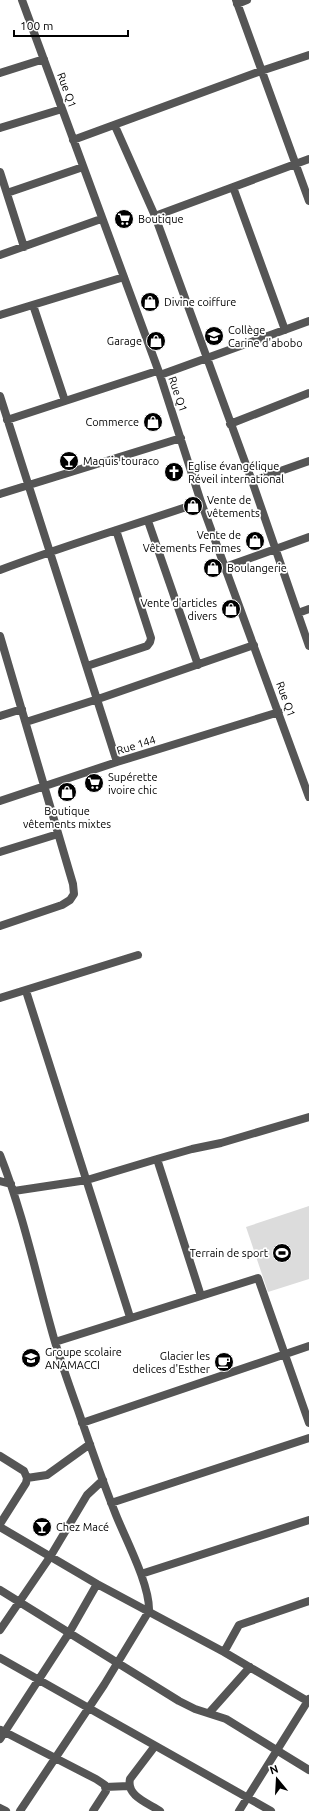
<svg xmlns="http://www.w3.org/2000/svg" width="309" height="1811" viewBox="0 0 309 1811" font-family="Ubuntu,sans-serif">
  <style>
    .green { fill: #dcdcdc }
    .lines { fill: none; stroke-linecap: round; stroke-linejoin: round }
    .minor { stroke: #555; stroke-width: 8 }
    .labels { text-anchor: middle; stroke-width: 3.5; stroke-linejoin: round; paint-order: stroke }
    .street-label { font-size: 11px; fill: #000; stroke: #fff }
    .poi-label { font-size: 11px; fill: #000; stroke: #fff; text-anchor: start }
  </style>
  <rect width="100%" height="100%" fill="#fff"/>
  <!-- green -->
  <path class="green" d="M309,1206V1279L268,1292L246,1227Z"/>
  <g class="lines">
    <!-- minor -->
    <path class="minor" d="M22,0L160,375L201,502L309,797
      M236,0L309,201
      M237,4L247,0
      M0,73L44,59
      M115,126L155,216L252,481L309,646
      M0,128L62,109
      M73,140L261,71L309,55
      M0,172L24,247
      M233,187L285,330
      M7,193L83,167
      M155,216L309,159
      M0,255L101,219
      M33,305L65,401
      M0,315L124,277
      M160,375L309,321
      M0,396L117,762
      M7,420L157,371
      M230,424L309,393
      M252,481L309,461
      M0,494L181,438
      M148,521L198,665
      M225,567L309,537
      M0,570C66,545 134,525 201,502
      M298,613L309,609
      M0,636L73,884L74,894L70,900L62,905L0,926
      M87,666L147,646L150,642L151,638L116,530
      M0,716L22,709
      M26,722L98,699L254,645
      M0,801L117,762L279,712
      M0,852L58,834
      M26,991L130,1317
      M0,998L138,955
      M0,1155C23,1213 36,1275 53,1335C60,1360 69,1385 78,1410C90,1445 102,1480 116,1515C126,1540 150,1585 149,1611L104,1685L20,1811
      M157,1159L201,1296
      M0,1181L11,1184
      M14,1191L87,1180L157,1159L192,1149L221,1143L309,1117
      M55,1342L258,1278L309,1423
      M82,1423L309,1346
      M0,1456L24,1471L27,1478L26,1483L0,1524
      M27,1478L47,1475L90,1444
      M111,1503L309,1438
      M0,1527L97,1584L224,1652L309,1702
      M141,1574L309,1520
      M0,1590L179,1701L195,1709L226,1719L309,1770
      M0,1630L50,1557L87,1495L103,1480
      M224,1652L239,1625L309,1601
      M0,1658L271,1811
      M209,1713L250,1667
      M1,1730L96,1779L105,1785L106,1791L93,1811
      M0,1739L69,1633L97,1584
      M155,1746L130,1779C126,1796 148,1803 160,1811
      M105,1787L129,1786
      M0,1808L6,1811
      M239,1811L309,1699"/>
  </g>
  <!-- icons -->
  <defs>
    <g id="supermarket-disc" transform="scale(1)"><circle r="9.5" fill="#000" stroke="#fff"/><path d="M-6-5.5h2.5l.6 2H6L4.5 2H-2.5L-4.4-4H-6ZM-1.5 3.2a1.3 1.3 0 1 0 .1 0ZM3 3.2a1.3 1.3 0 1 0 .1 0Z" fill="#fff"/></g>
    <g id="shop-disc" transform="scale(1)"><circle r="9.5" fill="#000" stroke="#fff"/><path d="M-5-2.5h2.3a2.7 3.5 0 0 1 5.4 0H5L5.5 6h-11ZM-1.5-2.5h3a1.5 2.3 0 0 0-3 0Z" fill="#fff"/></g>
    <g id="school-disc" transform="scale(1)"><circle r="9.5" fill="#000" stroke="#fff"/><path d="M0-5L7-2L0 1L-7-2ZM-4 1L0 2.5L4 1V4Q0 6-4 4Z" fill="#fff"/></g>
    <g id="bar-disc" transform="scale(1)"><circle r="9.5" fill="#000" stroke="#fff"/><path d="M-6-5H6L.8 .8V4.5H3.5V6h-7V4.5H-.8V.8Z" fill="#fff"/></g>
    <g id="church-disc" transform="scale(1)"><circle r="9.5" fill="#000" stroke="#fff"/><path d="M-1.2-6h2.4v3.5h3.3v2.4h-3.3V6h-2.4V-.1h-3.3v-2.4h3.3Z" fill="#fff"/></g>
    <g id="stadium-disc" transform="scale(1)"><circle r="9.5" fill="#000" stroke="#fff"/><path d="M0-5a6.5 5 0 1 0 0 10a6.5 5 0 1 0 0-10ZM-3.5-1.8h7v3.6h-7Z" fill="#fff"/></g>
    <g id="cafe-disc" transform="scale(1)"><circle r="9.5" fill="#000" stroke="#fff"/><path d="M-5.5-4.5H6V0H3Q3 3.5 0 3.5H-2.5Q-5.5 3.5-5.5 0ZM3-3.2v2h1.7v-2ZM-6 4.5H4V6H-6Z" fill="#fff"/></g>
  </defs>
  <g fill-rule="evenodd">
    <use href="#supermarket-disc" x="124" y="219"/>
    <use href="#shop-disc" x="150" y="302"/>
    <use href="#school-disc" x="214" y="336"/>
    <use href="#shop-disc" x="156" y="341"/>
    <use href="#shop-disc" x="153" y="422"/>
    <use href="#bar-disc" x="69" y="461"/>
    <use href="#church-disc" x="174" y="472"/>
    <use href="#shop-disc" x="193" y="506"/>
    <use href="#shop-disc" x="255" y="541"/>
    <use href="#shop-disc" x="213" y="568"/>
    <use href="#shop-disc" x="231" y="609"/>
    <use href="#supermarket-disc" x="94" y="783"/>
    <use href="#shop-disc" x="67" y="792"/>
    <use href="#stadium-disc" x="282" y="1253"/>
    <use href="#school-disc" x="31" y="1358"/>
    <use href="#cafe-disc" x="224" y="1362"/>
    <use href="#bar-disc" x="42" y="1527"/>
  </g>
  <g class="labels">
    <!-- street labels -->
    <g class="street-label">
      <text transform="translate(67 90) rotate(70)" y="4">Rue Q1</text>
      <text transform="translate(178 394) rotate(71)" y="4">Rue Q1</text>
      <text transform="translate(286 699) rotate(70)" y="4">Rue Q1</text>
      <text transform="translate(136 745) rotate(-17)" y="4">Rue 144</text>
    </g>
    <!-- poi labels -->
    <g class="poi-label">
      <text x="138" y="223">Boutique</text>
      <text x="164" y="306">Divine coiffure</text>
      <text x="228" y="334">Collège<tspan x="228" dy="13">Carine d'abobo</tspan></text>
      <text x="142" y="345" text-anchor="end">Garage</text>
      <text x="139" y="426" text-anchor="end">Commerce</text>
      <text x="83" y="465">Maquis touraco</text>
      <text x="188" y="470">Eglise évangélique<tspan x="188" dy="13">Réveil international</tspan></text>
      <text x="207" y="504">Vente de<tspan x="207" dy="13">vêtements</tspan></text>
      <text x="241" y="539" text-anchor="end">Vente de<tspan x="241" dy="13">Vêtements Femmes</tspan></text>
      <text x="227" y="572">Boulangerie</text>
      <text x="217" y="607" text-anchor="end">Vente d'articles<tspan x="217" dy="13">divers</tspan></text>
      <text x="108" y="781">Supérette<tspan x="108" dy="13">ivoire chic</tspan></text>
      <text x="67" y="815" text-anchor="middle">Boutique<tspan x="67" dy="13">vêtements mixtes</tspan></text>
      <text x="268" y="1257" text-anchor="end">Terrain de sport</text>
      <text x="45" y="1356">Groupe scolaire<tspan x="45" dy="13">ANAMACCI</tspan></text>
      <text x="210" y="1360" text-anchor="end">Glacier les<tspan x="210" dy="13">delices d'Esther</tspan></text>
      <text x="56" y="1531">Chez Macé</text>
    </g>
  </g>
  <!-- north arrow -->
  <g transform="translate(277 1779) rotate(342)" stroke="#ffffff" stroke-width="3" paint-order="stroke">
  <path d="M0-3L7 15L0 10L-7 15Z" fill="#000000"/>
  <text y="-6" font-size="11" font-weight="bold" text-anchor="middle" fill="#000000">N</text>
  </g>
  <!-- scale -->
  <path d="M14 30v6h114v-6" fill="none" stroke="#000000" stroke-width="2"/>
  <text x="20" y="30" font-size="12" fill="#000000" stroke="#ffffff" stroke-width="3" paint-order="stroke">100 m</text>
</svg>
